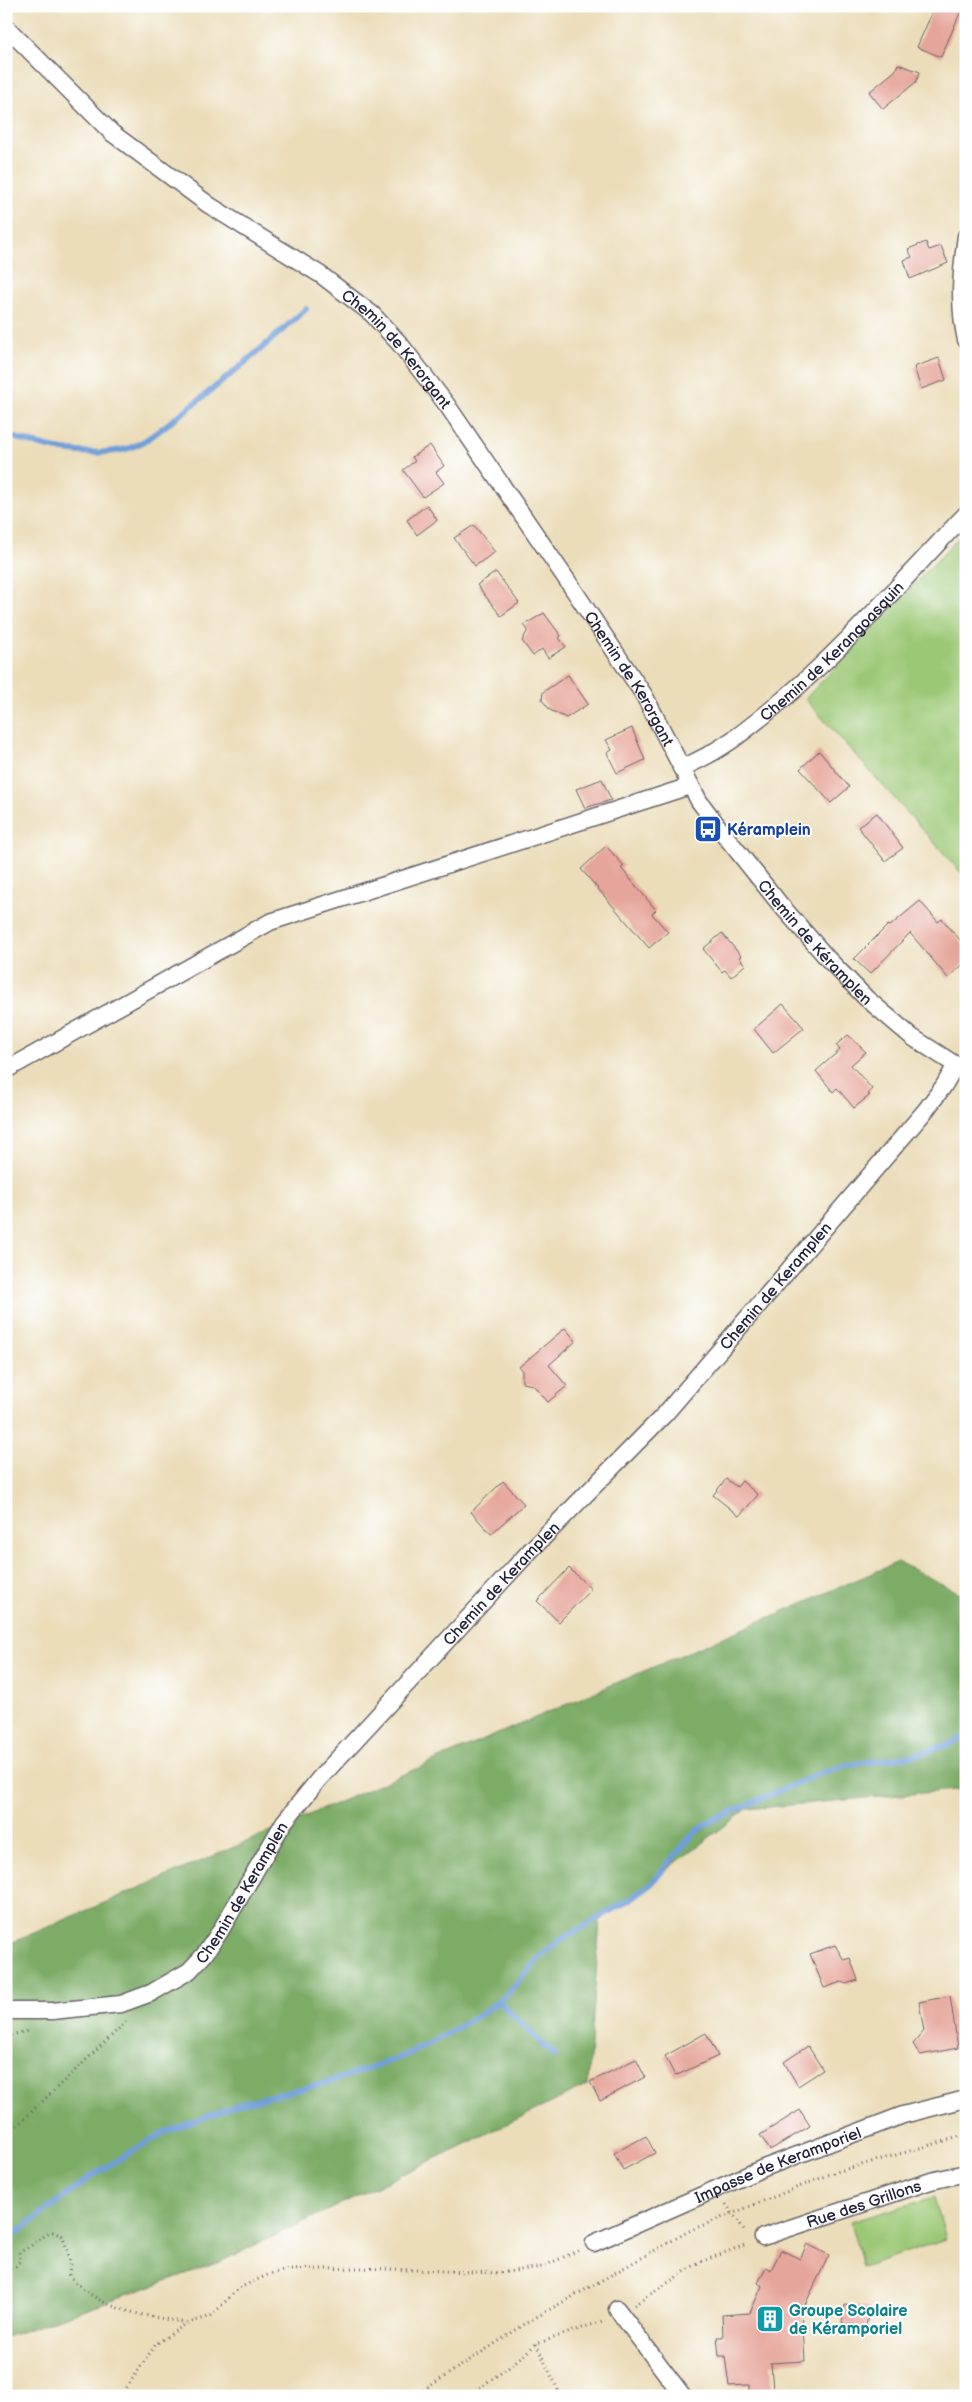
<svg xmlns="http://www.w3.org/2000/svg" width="972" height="2402" viewBox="0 0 972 2402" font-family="'Balsamiq Sans',sans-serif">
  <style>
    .green { fill: #9bc875; stroke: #5e7558 }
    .forest { fill: #7cac66; stroke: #4f6750 }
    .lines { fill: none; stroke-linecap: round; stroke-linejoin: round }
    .stream { stroke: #6f9ed8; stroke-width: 6 }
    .building { fill: #e6a59a }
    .minor-casing { stroke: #686367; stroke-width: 19 }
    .path { stroke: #686367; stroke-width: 3; stroke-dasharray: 1 4; stroke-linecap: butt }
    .minor { stroke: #fff; stroke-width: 16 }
    .labels { text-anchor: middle; stroke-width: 4; stroke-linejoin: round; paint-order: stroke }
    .street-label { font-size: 16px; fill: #22223b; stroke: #fff }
    .transit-label { font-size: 16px; font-weight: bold; fill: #164399; stroke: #fff; text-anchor: start }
    .culture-label { font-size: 16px; font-weight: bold; fill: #0d838f; stroke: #fff; text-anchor: start }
  </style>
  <rect width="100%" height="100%" fill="#fff"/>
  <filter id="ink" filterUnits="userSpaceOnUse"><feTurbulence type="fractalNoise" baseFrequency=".02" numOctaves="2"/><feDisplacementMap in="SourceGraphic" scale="10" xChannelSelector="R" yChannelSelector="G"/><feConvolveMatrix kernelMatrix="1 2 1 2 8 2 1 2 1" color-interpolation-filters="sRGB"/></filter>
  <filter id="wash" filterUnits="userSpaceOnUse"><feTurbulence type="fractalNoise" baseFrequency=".0096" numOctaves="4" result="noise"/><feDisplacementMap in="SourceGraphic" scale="20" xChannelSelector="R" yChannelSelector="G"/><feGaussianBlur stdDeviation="1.12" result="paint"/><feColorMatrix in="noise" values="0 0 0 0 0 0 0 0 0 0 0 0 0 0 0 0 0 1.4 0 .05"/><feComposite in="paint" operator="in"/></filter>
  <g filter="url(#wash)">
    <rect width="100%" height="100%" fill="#ebddb9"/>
    <!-- green -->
    <path class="green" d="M966,530V878L805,699Z
      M934,2197L946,2239L862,2267L851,2222Z"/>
    <!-- forest -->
    <path class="forest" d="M898,1562L966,1596V1789L747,1809L600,1920L588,2085L220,2262L6,2337V1945Z"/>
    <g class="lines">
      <!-- stream -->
      <path class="stream" d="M6,435C44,447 82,458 122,450C143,446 161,429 177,417C222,383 264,347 306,309
        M498,2001L555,2056
        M6,2241L93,2175L163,2133L246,2102L326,2083L401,2057L427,2045L482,2013L505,1996L540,1957L559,1941L629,1900L651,1884L693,1834L711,1821L818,1774L847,1765L911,1756L948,1745L966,1736"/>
    </g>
    <g id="blocks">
      <!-- building -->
      <path class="building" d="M935,6H963L941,57L917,47Z
        M898,64L920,72L916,82L883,109L869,92L895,71Z
        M926,242L929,250L941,246L948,263L910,279L904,260L912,257L908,249Z
        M939,358L946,380L921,389L914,367Z
        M430,445L444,466L436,472L444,483L423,497L403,470L415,461L412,457Z
        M427,505L437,520L417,535L407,520Z
        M474,525L495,552L475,566L454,538Z
        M496,572L519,603L501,616L477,585Z
        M544,613L561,636L559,638L566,647L548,658L542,649L533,656L522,641L528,630L524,625Z
        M568,675L588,704L566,718L550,710L542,700L543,692Z
        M632,728L645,760L617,773L607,753L612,750L606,740Z
        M819,751L849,787L831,803L800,769Z
        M602,779L611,800L585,808L576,789Z
        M877,813L903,848L885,861L858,827Z
        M606,846L624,866L621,868L656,910L652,914L668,932L649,948L581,869Z
        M920,901L938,922L942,919L966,947V962L948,978L910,933L870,974L854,959L888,925L890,926Z
        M722,933L741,956L739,957L745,965L731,977L725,970L722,972L703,949Z
        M783,1004L804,1028L773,1053L754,1029Z
        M848,1035L866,1052L851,1065L872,1089L868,1094L870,1095L854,1108L837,1088L833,1092L816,1071L840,1050L836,1045Z
        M565,1328L576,1341L549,1365L567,1386L548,1402L533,1385L522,1383V1371L519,1367Z
        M726,1479L737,1487L742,1481L758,1495L739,1516L713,1495Z
        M503,1481L524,1504L491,1534L471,1512Z
        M569,1568L591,1589L559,1622L537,1601Z
        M835,1945L844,1960L850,1958L858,1980L846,1984L841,1982L824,1988L810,1954Z
        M950,1996L958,2048L920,2055L913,2044L924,2031L919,2002Z
        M706,2033L718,2056L675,2076L665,2056Z
        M808,2046L823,2070L798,2086L784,2062Z
        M636,2059L645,2077L600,2101L590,2082Z
        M800,2110L810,2126L770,2150L760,2135Z
        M646,2136L655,2153L623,2170L614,2153Z
        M807,2244L829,2255L802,2311L805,2361L771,2363L773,2391L749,2393V2385L729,2386L725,2356H719L717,2337H723L722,2315L750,2313L762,2286L758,2283L766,2267L771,2270L781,2250L800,2259Z
        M845,2305L869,2308L866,2327L842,2323Z"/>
    </g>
  </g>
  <g filter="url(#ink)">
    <use href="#blocks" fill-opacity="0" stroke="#686367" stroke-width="1"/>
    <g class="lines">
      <!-- minor casing -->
      <g class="minor-casing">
        <g id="minor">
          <path id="s1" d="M6,27L112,133L209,205L321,275L372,314L400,344L447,405L571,586L644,695L699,801L723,833L779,903L828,959L866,998L912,1037L956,1065L966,1068"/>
          <path d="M966,236C961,272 958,304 966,340"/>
          <path id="s2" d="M681,768C719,753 748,729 779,703C847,646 904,578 966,514"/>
          <path d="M6,1070L270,922L690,786"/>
          <path id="s3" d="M6,2011H52L121,2004L151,1993L189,1971L204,1955L219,1933L284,1822L319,1779L530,1551L665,1414L925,1111L943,1087L956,1065"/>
          <path id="s4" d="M763,2237L931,2181L966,2173"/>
          <path id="s5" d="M594,2243L761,2169L903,2115L966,2099"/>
          <path d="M617,2309L683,2396"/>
        </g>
      </g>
      <!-- path -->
      <path class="path" d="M6,2036L28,2031
        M6,2136L126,2022
        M726,2204L745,2231
        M6,2270L16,2266L20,2261L19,2252C33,2247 40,2236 53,2232L62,2236C68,2250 71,2260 69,2275C101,2312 141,2314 186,2323
        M634,2305L698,2263L747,2244
        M536,2344L561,2396
        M121,2396L156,2344L186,2324L211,2316L239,2288L270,2274L288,2270L359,2268L499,2273L542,2267L579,2250
        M415,2396L531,2320L691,2230L836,2172L966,2135
        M467,2396L508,2368L536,2344L605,2320"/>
      <!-- minor -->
      <use href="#minor" class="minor"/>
    </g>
  </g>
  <!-- icons -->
  <defs>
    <g id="bus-square" transform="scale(1.4375)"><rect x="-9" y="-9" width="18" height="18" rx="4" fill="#1a4fb4" stroke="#fff"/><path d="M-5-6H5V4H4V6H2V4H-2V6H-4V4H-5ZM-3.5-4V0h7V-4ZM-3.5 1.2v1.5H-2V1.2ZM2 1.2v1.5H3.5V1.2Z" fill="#fff"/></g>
    <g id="building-square" transform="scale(1.4375)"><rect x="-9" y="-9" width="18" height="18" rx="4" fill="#0f9aa8" stroke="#fff"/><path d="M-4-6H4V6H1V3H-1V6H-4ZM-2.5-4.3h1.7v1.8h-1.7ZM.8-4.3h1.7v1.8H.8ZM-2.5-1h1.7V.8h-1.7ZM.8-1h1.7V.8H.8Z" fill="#fff"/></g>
  </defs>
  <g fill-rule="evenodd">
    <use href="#bus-square" x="708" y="829"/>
    <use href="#building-square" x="770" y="2319"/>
  </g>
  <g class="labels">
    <!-- street labels -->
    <g class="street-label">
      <text dy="6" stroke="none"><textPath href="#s1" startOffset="509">Chemin de Kerorgant</textPath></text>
      <text dy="6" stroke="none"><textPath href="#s2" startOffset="192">Chemin de Kerangoasquin</textPath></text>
      <text dy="6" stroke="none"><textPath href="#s1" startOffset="914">Chemin de Kerorgant</textPath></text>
      <text dy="6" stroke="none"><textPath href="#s1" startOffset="1238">Chemin de Kéramplen</textPath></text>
      <text dy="6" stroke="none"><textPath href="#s3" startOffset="1096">Chemin de Keramplen</textPath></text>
      <text dy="6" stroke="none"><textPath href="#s3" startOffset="691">Chemin de Keramplen</textPath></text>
      <text dy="6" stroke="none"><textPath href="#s3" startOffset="286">Chemin de Keramplen</textPath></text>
      <text dy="6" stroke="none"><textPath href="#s5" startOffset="200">Impasse de Keramporiel</textPath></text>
      <text dy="6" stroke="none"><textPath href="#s4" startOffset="106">Rue des Grillons</textPath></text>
    </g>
    <!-- transit labels -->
    <g class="transit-label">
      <text x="727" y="835">Kéramplein</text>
    </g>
    <!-- culture labels -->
    <g class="culture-label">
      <text x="789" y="2316">Groupe Scolaire<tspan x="789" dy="18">de Kéramporiel</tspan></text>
    </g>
  </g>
  <!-- margin -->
  <rect width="972" height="2402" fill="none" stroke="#fff" stroke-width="25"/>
</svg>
